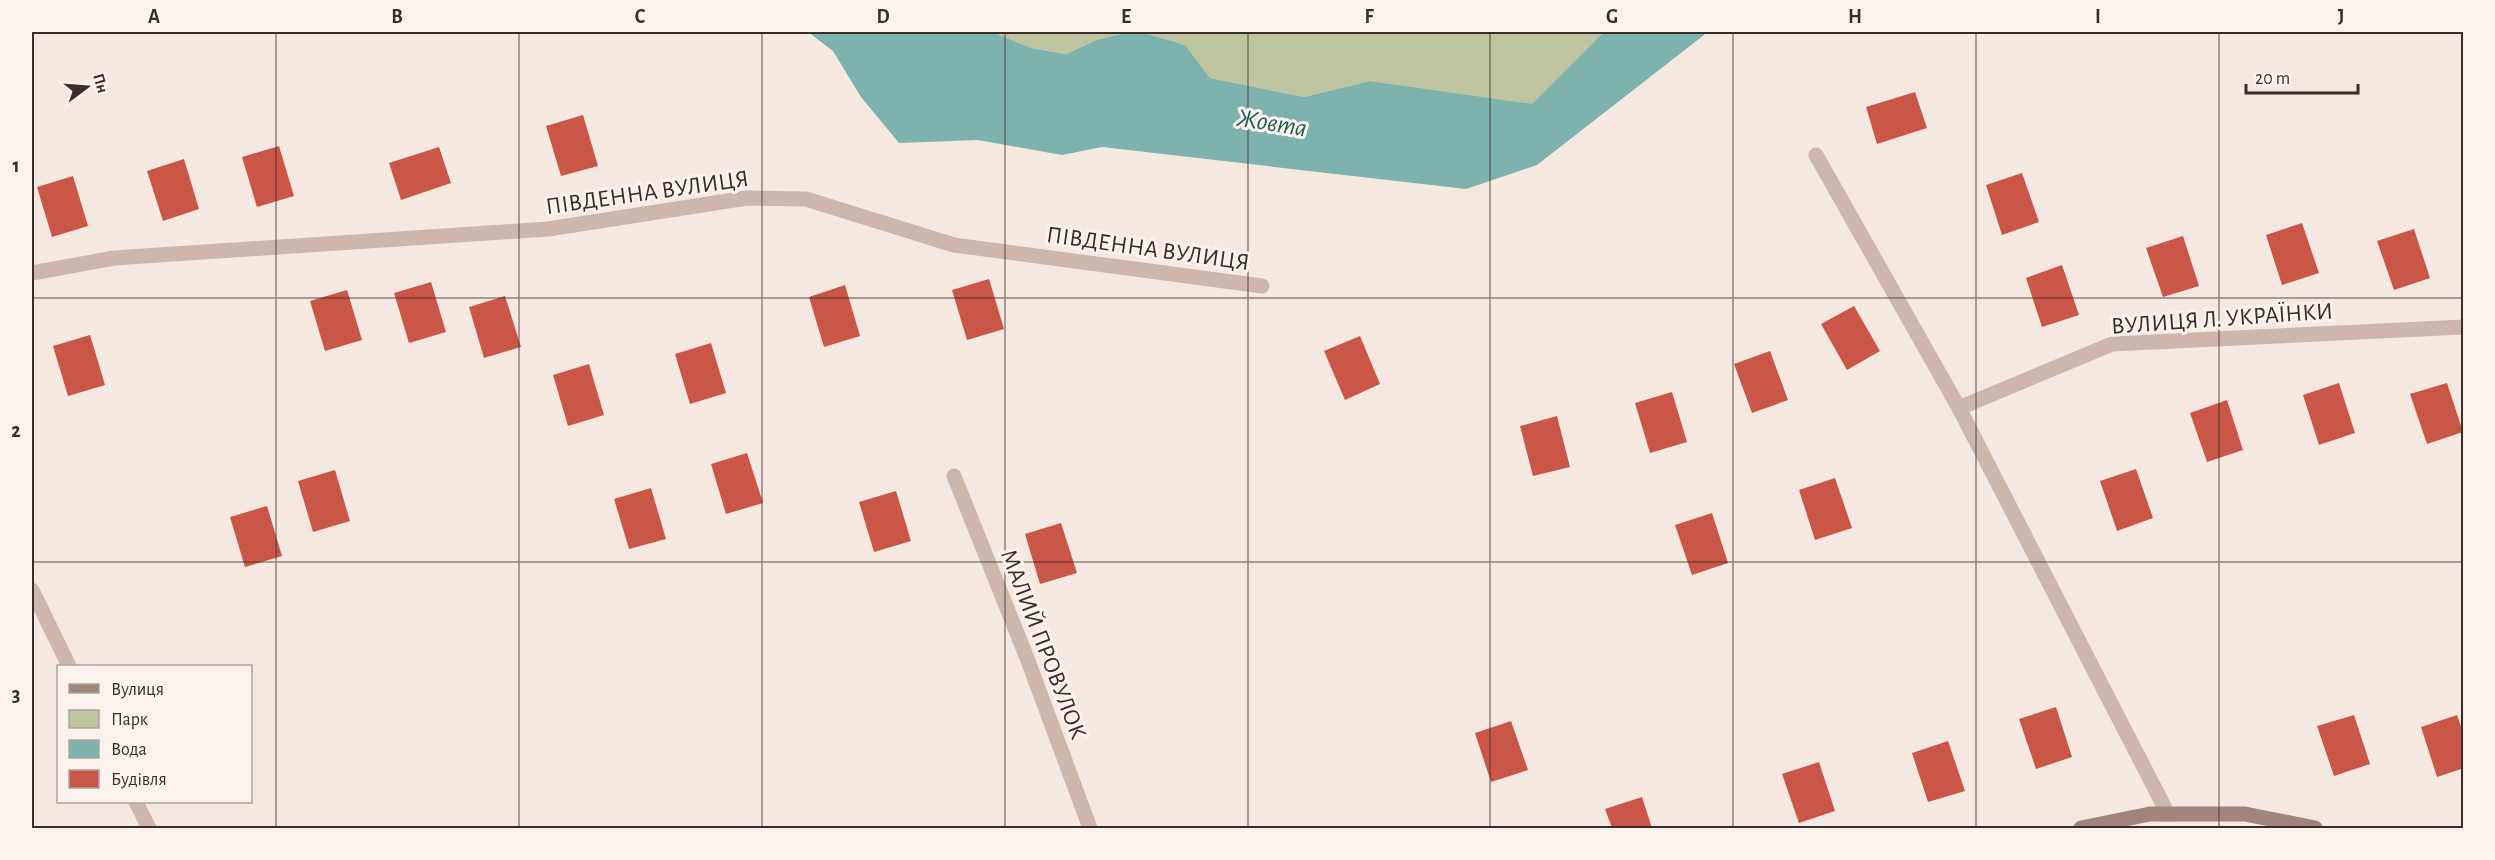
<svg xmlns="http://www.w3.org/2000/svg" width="2495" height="860" viewBox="0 0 2495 860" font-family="'Alegreya Sans',sans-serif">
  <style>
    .green { fill: #bdc49e }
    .water { fill: #7db2ad }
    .building { fill: #ca5648 }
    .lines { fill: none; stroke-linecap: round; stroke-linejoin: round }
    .lane { stroke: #cdb6ab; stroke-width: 15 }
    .street { stroke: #cdb6ab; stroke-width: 15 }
    .secondary { stroke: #a1847c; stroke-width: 15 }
    .grid { fill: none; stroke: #3a2d2a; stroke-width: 1.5; stroke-opacity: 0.55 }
    .labels { text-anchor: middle; stroke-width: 6; stroke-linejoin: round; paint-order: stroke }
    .street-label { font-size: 24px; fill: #3a2d2a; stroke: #fbf2ed }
    .water-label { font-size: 26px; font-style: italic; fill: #1e5e5a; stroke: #fbf2ed }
    .neatline { fill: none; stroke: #3a2d2a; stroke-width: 2 }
    .grid-label { font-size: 20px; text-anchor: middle; font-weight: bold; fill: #3a2d2a }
  </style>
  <rect width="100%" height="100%" fill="#f4e8e0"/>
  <!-- green -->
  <path class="green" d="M992,32H1129L1097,40L1066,54L1031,48Z
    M1141,32H1604L1532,105L1370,81L1304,97L1210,78L1185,45Z"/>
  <!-- water -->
  <path class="water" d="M808,32H992L1031,48L1066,54L1097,40L1129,32H1141L1185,45L1210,78L1304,97L1370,81L1532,104L1604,32H1705L1704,35L1537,165L1466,189L1102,147L1062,155L978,140L899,143L861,97L833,51Z"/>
  <!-- building -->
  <path class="building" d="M1915,92L1927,128L1877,144L1866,107Z
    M583,115L598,166L561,176L546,126Z
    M279,146L294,196L257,207L242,157Z
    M439,147L451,183L401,200L389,163Z
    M184,159L199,209L163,221L147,171Z
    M2022,173L2039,222L2002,235L1986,185Z
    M73,176L88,226L52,237L37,187Z
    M2302,223L2319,273L2282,285L2266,235Z
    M2414,229L2430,278L2394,290L2377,241Z
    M2183,236L2199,286L2163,297L2146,248Z
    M2062,265L2079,315L2042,327L2026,278Z
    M989,279L1004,329L967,340L952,290Z
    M431,282L446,332L409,343L394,293Z
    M845,285L860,336L824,347L809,297Z
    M347,290L362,340L325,351L310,301Z
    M505,296L521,347L484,358L469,307Z
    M1854,306L1880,351L1847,370L1821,324Z
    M90,335L105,385L68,396L53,346Z
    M1360,336L1380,384L1345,400L1324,351Z
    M711,343L726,393L690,404L675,354Z
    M1770,351L1788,400L1752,413L1734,364Z
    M589,364L604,415L568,426L553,375Z
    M2339,383L2355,433L2319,445L2303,395Z
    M2447,383L2463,432L2427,444L2410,394Z
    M1672,392L1687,442L1650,453L1635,403Z
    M2227,400L2243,450L2207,462L2190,413Z
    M1557,416L1570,467L1533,476L1520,426Z
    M747,453L763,503L726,514L711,464Z
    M2136,469L2153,518L2117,531L2100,481Z
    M335,470L350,521L313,532L298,481Z
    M1835,478L1852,528L1815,540L1799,490Z
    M651,488L666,539L629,549L614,499Z
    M896,491L911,541L874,552L859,502Z
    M267,506L282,556L245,567L230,517Z
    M1712,513L1728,563L1692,575L1675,525Z
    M1061,523L1077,573L1040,584L1025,534Z
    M2056,707L2072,757L2036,769L2019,719Z
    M2354,715L2370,764L2334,776L2317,726Z
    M2457,715L2464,735V768L2437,777L2421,727Z
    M1511,721L1528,770L1491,782L1475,733Z
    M1948,741L1965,791L1928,802L1912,753Z
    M1819,762L1835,811L1799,823L1782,774Z
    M1642,797L1652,828H1612L1605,809Z"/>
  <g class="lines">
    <!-- lane -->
    <path class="lane" d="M1816,155L1959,408L2168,814"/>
    <!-- street -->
    <path class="street" d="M32,273L114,258L548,229L747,198L806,199L954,245L1262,286
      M1959,408L2112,344L2464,327
      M954,476L1027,658L1090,828
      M32,590L69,666
      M136,802L149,828"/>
    <!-- secondary -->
    <path class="secondary" d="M2081,828L2150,814H2245L2315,828"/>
  </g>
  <!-- grid -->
  <path class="grid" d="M276,32V828M519,32V828M762,32V828M1005,32V828M1248,32V828M1490,32V828M1733,32V828M1976,32V828M2219,32V828M32,298H2464M32,562H2464"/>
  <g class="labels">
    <!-- street labels -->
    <g class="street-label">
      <text transform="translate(647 192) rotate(-8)" y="8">ПІВДЕННА ВУЛИЦЯ</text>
      <text transform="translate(1148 248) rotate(8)" y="8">ПІВДЕННА ВУЛИЦЯ</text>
      <text transform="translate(2222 318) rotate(-4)" y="8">ВУЛИЦЯ Л. УКРАЇНКИ</text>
      <text transform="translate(1044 644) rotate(69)" y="8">МАЛИЙ ПРОВУЛОК</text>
    </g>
    <!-- water labels -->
    <g class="water-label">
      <text transform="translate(1272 122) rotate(9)" y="9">Жовта</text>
    </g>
  </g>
  <!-- border -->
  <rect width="2495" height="860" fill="none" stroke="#fbf2ed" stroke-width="66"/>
  <!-- legend -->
  <rect x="57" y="665" width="195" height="138" fill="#fbf2ed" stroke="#aea39f" stroke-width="1.5"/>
  <rect x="69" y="684" width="30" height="9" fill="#a1847c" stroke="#aea39f" stroke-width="1.5"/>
  <text x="111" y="695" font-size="18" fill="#3a2d2a">Вулиця</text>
  <rect x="69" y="710" width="30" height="18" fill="#bdc49e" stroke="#aea39f" stroke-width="1.5"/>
  <text x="111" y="725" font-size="18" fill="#3a2d2a">Парк</text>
  <rect x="69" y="740" width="30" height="18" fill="#7db2ad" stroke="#aea39f" stroke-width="1.5"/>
  <text x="111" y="755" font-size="18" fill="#3a2d2a">Вода</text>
  <rect x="69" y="770" width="30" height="18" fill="#ca5648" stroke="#aea39f" stroke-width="1.5"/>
  <text x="111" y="785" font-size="18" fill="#3a2d2a">Будівля</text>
  <!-- north arrow -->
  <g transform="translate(87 87) rotate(74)" stroke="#fbf2ed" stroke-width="4.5" paint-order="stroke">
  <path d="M0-4.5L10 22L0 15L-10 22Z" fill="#3a2d2a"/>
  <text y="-9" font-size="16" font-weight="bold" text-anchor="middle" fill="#3a2d2a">Пн</text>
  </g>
  <!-- scale -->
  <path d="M2246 84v9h112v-9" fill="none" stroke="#3a2d2a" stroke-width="3"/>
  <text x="2255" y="84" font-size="18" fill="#3a2d2a" stroke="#fbf2ed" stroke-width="4.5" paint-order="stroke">20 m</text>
  <rect x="33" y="33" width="2429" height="794" class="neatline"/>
  <g class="grid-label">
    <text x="154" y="23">A</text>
    <text x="397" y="23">B</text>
    <text x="640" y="23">C</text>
    <text x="883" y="23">D</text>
    <text x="1126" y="23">E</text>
    <text x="1369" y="23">F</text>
    <text x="1612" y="23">G</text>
    <text x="1855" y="23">H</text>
    <text x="2098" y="23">I</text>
    <text x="2341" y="23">J</text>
    <text x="16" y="172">1</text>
    <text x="16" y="437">2</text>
    <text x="16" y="701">3</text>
  </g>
</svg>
